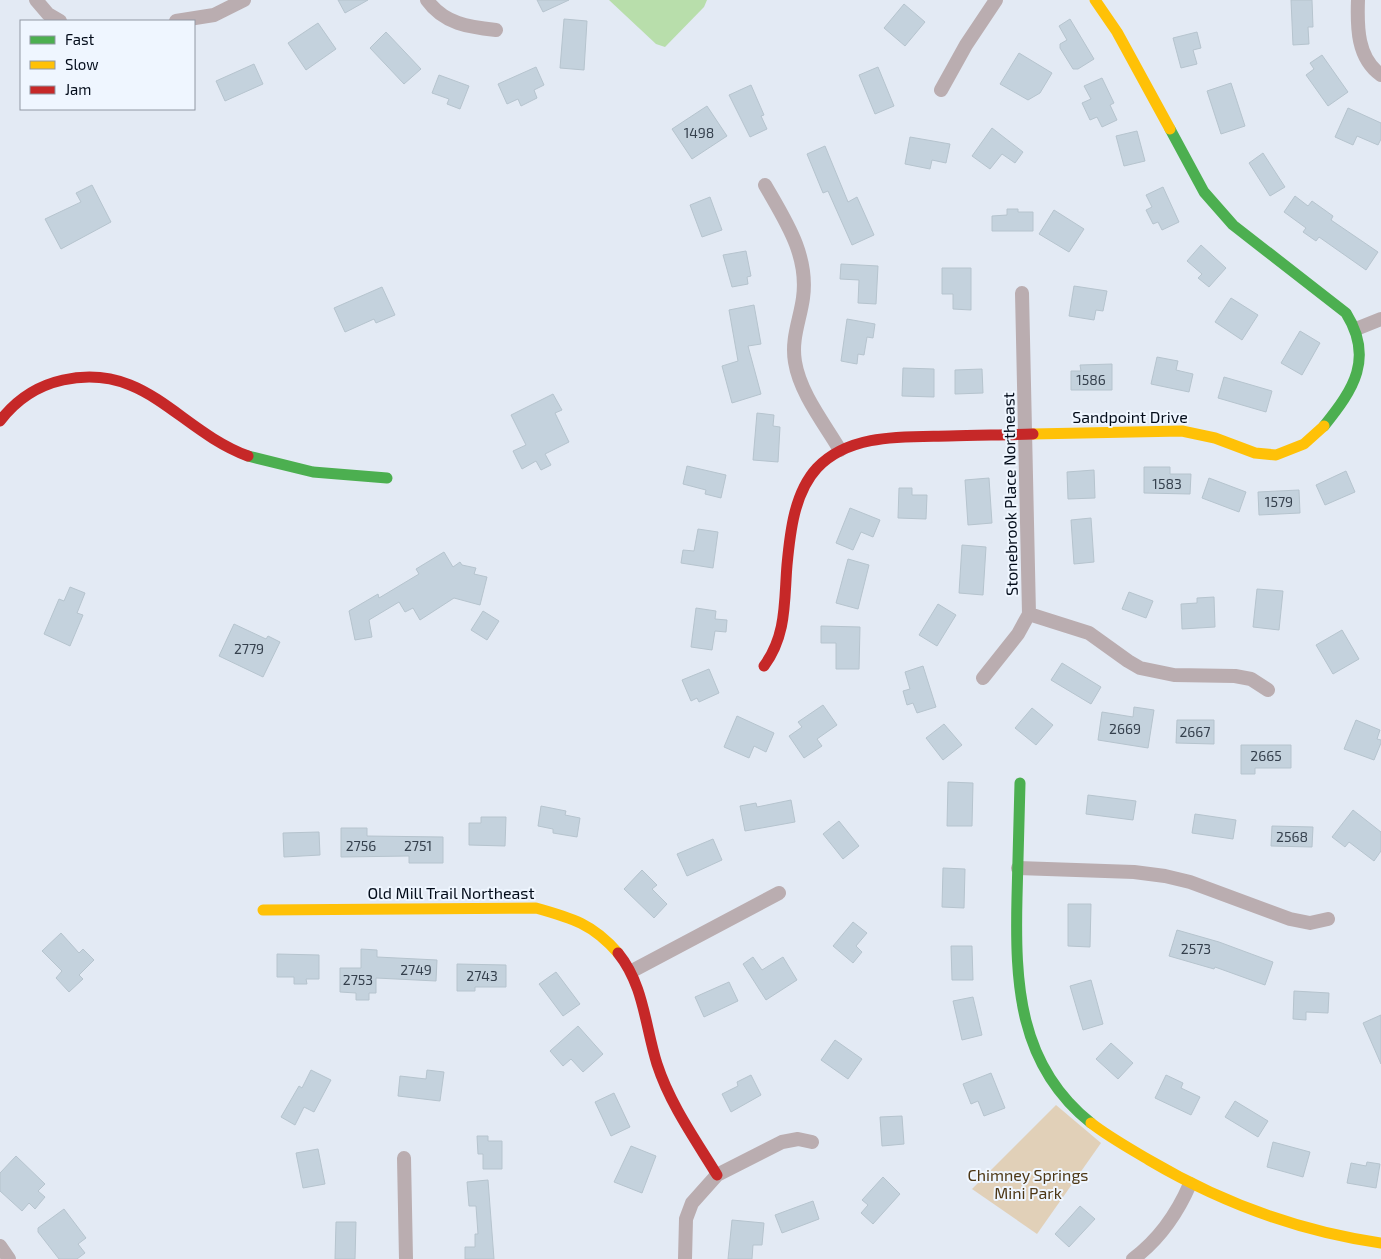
<svg xmlns="http://www.w3.org/2000/svg" width="1381" height="1259" viewBox="0 0 1381 1259" font-family="'Exo 2',sans-serif">
  <style>
    .green { fill: #e1d0b8 }
    .water { fill: #b8deab }
    .building { fill: #c4d2dd; stroke: #b6c4ce }
    .lines { fill: none; stroke-linecap: round; stroke-linejoin: round }
    .street { stroke: #baadb0; stroke-width: 14 }
    .fast { stroke: #4caf50; stroke-width: 11 }
    .slow { stroke: #ffc107; stroke-width: 11 }
    .jam { stroke: #c62828; stroke-width: 11 }
    .labels { text-anchor: middle; stroke-width: 4; stroke-linejoin: round; paint-order: stroke }
    .number-label { font-size: 14px; fill: #35404d }
    .street-label { font-size: 16px; fill: #030c1a; stroke: #eff6ff }
    .park-label { font-size: 16px; fill: #4c3614; stroke: #eff6ff }
  </style>
  <rect width="100%" height="100%" fill="#e3eaf4"/>
  <!-- green -->
  <path class="green" d="M1056,1105L1101,1143L1037,1234L972,1189Z"/>
  <!-- water -->
  <path class="water" d="M609,0H707L704,7L665,47L656,44Z"/>
  <!-- building -->
  <path class="building" d="M338,0H368L345,13Z
    M537,0H569L543,12Z
    M1291,0H1312L1313,27H1308L1309,44L1293,45Z
    M904,4L925,22L905,46L884,28Z
    M564,19L587,21L584,70L560,68Z
    M1070,19L1094,59L1078,69H1073L1060,48V44L1067,40L1059,26Z
    M318,23L336,49L306,70L288,43Z
    M386,32L421,69L404,84L370,48Z
    M1197,32L1201,48L1193,50L1197,64L1181,68L1173,38Z
    M1019,53L1052,73L1040,93L1028,100L1000,84Z
    M1322,55L1348,92L1328,106L1306,75L1314,69L1310,63Z
    M254,64L263,84L225,101L216,81Z
    M536,67L544,85L534,90L537,98L521,106L518,99L507,104L498,84Z
    M878,67L894,106L875,114L859,75Z
    M439,75L469,86L460,109L447,104L449,99L432,93Z
    M1102,78L1114,103L1110,105L1117,120L1102,127L1097,117L1090,120L1082,103L1091,99L1084,86Z
    M1231,83L1245,126L1221,134L1207,91Z
    M751,85L764,115L761,116L767,129L750,137L729,95Z
    M707,106L727,136L692,159L672,129Z
    M1348,108L1381,123V139L1378,145L1357,136L1353,145L1335,137Z
    M992,128L1023,152L1015,163L1002,154L990,169L972,156Z
    M1137,131L1145,161L1124,166L1116,136Z
    M910,137L950,144L946,163L932,160L930,169L905,164Z
    M825,146L848,202L857,197L874,235L852,245L828,191L823,193L807,154Z
    M1263,153L1285,187L1270,196L1249,163Z
    M92,185L111,222L61,249L45,219L81,202L76,193Z
    M1163,187L1179,222L1162,230L1158,222L1153,224L1146,210L1152,207L1146,195Z
    M1295,196L1308,206L1312,201L1333,216L1331,220L1378,252L1366,270L1319,237L1316,241L1303,232L1306,228L1284,212Z
    M710,197L722,230L702,237L690,205Z
    M1007,209H1018V212H1033V231H992V216L1007,215Z
    M1054,210L1084,229L1069,252L1039,234Z
    M1201,245L1226,268L1209,287L1198,278L1202,274L1187,261Z
    M746,251L751,276L747,277L748,284L732,287L723,255Z
    M841,264L878,266L876,304L858,303L859,280L840,279Z
    M942,268H971V310L953,309V294H942Z
    M1074,286L1107,291L1103,311L1096,310L1094,320L1069,316Z
    M382,287L395,315L376,323L374,319L345,332L334,308Z
    M1231,298L1258,315L1242,340L1215,322Z
    M754,305L761,344L748,346L761,394L732,403L722,366L738,361L729,310Z
    M847,319L875,324L873,338L867,337L864,355L858,354L857,364L841,361Z
    M1300,331L1320,343L1302,375L1281,363Z
    M1157,357L1178,361L1176,370L1193,374L1189,392L1151,384Z
    M1112,364V390H1071V371H1081L1080,365Z
    M903,368L934,369V397L902,396Z
    M982,369L983,393L955,394V370Z
    M1224,377L1272,391L1266,412L1218,398Z
    M553,394L562,410L555,413L569,442L545,454L551,465L541,470L536,461L522,469L513,451L526,445L511,415Z
    M757,413L774,415L773,426L780,427L778,462L753,460Z
    M687,466L726,475L721,498L705,494L706,490L683,484Z
    M1144,467H1170V474H1191L1190,494L1144,493Z
    M1094,470L1095,498L1068,499L1067,472Z
    M1346,471L1355,492L1325,505L1316,485Z
    M989,478L992,523L968,525L965,480Z
    M1209,478L1246,492L1239,512L1202,498Z
    M899,488H912V495H927L926,519L898,518Z
    M1299,490L1300,513L1259,515L1258,492Z
    M850,508L880,520L873,537L861,532L853,550L836,543Z
    M1091,518L1094,562L1074,564L1071,520Z
    M698,529L718,532L713,568L681,563L683,550L694,551Z
    M962,545L986,547L983,595L959,593Z
    M444,552L453,567L460,562L462,565L476,568L474,574L487,577L480,605L454,598L420,620L413,608L405,612L399,602L369,620L372,637L355,640L349,611L378,594L379,598L419,574L416,569Z
    M848,559L869,565L858,609L836,603Z
    M70,587L85,593L77,613L83,615L70,646L44,634L59,599L64,601Z
    M1257,589L1283,591L1279,630L1253,627Z
    M1129,592L1153,601L1146,618L1122,609Z
    M1214,597L1215,627L1182,629L1181,604L1197,603V598Z
    M938,604L956,615L937,646L919,635Z
    M696,608L716,611L715,619L727,620L726,632L715,631L712,650L691,647Z
    M483,611L499,621L487,640L471,630Z
    M234,624L266,639L268,636L280,642L263,677L219,656Z
    M821,626L860,627L859,669H836V643H821Z
    M1342,630L1359,659L1333,674L1316,645Z
    M1062,663L1101,687L1091,704L1051,680Z
    M923,666L936,707L917,713L913,703L907,705L903,691L910,689L905,672Z
    M709,669L719,693L699,702L697,698L691,701L682,680Z
    M823,705L837,725L817,739L822,746L804,758L789,736L802,727L798,722Z
    M1134,707L1154,710L1148,748L1098,740L1102,712L1133,717Z
    M1032,708L1053,725L1036,745L1015,728Z
    M737,716L774,733L766,752L754,746L749,758L724,747Z
    M1177,720H1214V744L1176,743Z
    M1356,720L1380,730L1377,739L1381,740V743L1374,760L1344,749Z
    M944,724L962,745L943,760L926,738Z
    M1241,745H1291V768H1255V774H1241Z
    M948,782L973,783L972,826H947Z
    M1088,795L1136,801L1133,820L1086,814Z
    M791,800L795,822L745,831L740,806L756,803L757,807Z
    M541,806L566,811L565,815L580,818L577,837L553,833V829L538,826Z
    M1353,810L1381,832V851L1374,861L1349,842L1345,847L1332,837Z
    M1195,814L1236,820L1233,839L1192,833Z
    M481,817H506L505,846L469,845V823H481Z
    M839,821L859,846L843,859L823,834Z
    M1272,826L1313,827L1312,847L1271,846Z
    M341,828H367V836L443,837V863H409V856L341,857Z
    M319,832L320,855L284,857L283,833Z
    M713,839L722,860L687,876L677,854Z
    M943,868L965,869L964,908L942,907Z
    M642,870L657,885L652,889L667,904L654,918L624,889Z
    M1068,904H1091L1090,947L1068,946Z
    M853,922L867,933L856,946L862,952L853,963L833,946Z
    M1177,930L1219,942L1273,962L1265,985L1215,967L1214,969L1169,956Z
    M61,933L79,953L83,949L94,960L79,975L83,979L69,992L56,978L62,971L42,951Z
    M951,946H972L973,980H952Z
    M361,949L377,950V957L437,960L436,981L376,978V993H369V1000H356V993L340,992V968H361Z
    M277,954L319,955V979H306L307,984H294V977H277Z
    M753,957L762,970L783,957L797,980L766,1000L743,964Z
    M457,964L506,965V987H475V991H457Z
    M556,972L580,1004L563,1016L539,984Z
    M1091,980L1103,1024L1083,1030L1070,986Z
    M729,982L738,1001L704,1017L695,997Z
    M1294,991L1329,993L1328,1013L1306,1012V1020L1293,1019Z
    M973,997L982,1035L962,1040L953,1001Z
    M1381,1015V1064L1363,1023Z
    M578,1026L603,1054L583,1072L571,1059L563,1066L550,1051Z
    M835,1040L862,1059L848,1079L821,1060Z
    M1111,1043L1133,1063L1118,1079L1096,1059Z
    M311,1070L331,1080L314,1112L304,1107L295,1125L281,1117L299,1086L302,1088Z
    M427,1070L444,1072L440,1101L398,1096L400,1076L426,1079Z
    M991,1073L1005,1108L984,1116L978,1101L971,1104L963,1084Z
    M751,1075L761,1095L731,1112L722,1094L738,1086L737,1082Z
    M1166,1075L1183,1083L1181,1088L1200,1097L1191,1115L1155,1098Z
    M614,1093L630,1127L611,1136L595,1102Z
    M1235,1101L1268,1121L1258,1137L1225,1117Z
    M902,1116L904,1144L882,1146L880,1117Z
    M477,1136H488V1141H502V1169H483V1154H478Z
    M1273,1142L1310,1152L1303,1177L1267,1167Z
    M631,1146L656,1156L642,1193L614,1182Z
    M318,1149L325,1184L303,1188L296,1153Z
    M16,1156L45,1184L38,1191L45,1197L35,1209L29,1203L22,1211L0,1191V1173Z
    M1367,1162L1380,1164L1376,1188L1347,1183L1351,1163L1366,1166Z
    M883,1177L900,1194L873,1224L861,1213L868,1205L862,1200Z
    M488,1180L494,1259H465V1247H475V1234H478L476,1206H469L467,1182Z
    M813,1201L819,1219L782,1233L775,1215Z
    M1080,1206L1095,1219L1069,1247L1055,1234Z
    M64,1209L86,1238L78,1244L85,1253L77,1259H59L38,1232V1228Z
    M732,1220L764,1223L762,1245H753L752,1259H728Z
    M336,1222H356L355,1259H335Z"/>
  <g class="lines">
    <!-- street -->
    <path class="street" d="M36,0L48,14L60,21
      M427,0C444,24 469,27 496,30
      M1358,0C1357,27 1357,58 1381,75
      M176,21L214,15L244,0
      M941,90L966,45L996,0
      M765,185C785,220 809,255 803,298C800,320 791,339 795,362C800,393 824,423 840,450
      M1356,329L1381,319
      M1029,614L1089,633L1128,661L1140,668L1174,675L1235,676L1251,679L1268,690
      M983,678L1018,634L1029,614L1022,293
      M1018,868L1134,872L1165,876L1190,882L1290,919L1310,923L1328,919
      M632,971L779,893
      M404,1158L406,1259
      M0,1246L9,1259
      M685,1259L686,1219L692,1203L717,1175L782,1142L798,1139L812,1142
      M1133,1259C1160,1239 1177,1214 1190,1184"/>
    <!-- fast -->
    <path class="fast" d="M1170,129L1204,192L1233,225L1346,313C1374,358 1354,389 1324,426
      M248,456L313,472L387,478
      M1020,783C1019,821 1018,859 1017,897C1015,983 1018,1065 1091,1123"/>
    <!-- slow -->
    <path class="slow" d="M1095,0L1117,32L1170,129
      M1033,434L1182,431L1215,438L1255,453L1276,455L1304,444L1324,426
      M263,910L536,908C572,918 593,924 618,953
      M1091,1123C1109,1137 1129,1148 1149,1160C1222,1203 1297,1231 1381,1243"/>
    <!-- jam -->
    <path class="jam" d="M0,421C16,400 36,386 63,380C146,362 178,430 248,456
      M764,666C787,635 784,601 787,565C790,533 794,493 817,468C850,433 905,437 949,436C977,435 1005,435 1033,434
      M618,953C644,985 645,1026 657,1064C670,1104 695,1139 717,1175"/>
  </g>
  <g class="labels">
    <!-- number labels -->
    <g class="number-label">
      <text x="699" y="138">1498</text>
      <text x="1091" y="385">1586</text>
      <text x="1167" y="489">1583</text>
      <text x="1279" y="507">1579</text>
      <text x="249" y="654">2779</text>
      <text x="1125" y="734">2669</text>
      <text x="1195" y="737">2667</text>
      <text x="1266" y="761">2665</text>
      <text x="1292" y="842">2568</text>
      <text x="361" y="851">2756</text>
      <text x="418" y="851">2751</text>
      <text x="1196" y="954">2573</text>
      <text x="416" y="975">2749</text>
      <text x="482" y="981">2743</text>
      <text x="358" y="985">2753</text>
    </g>
    <!-- street labels -->
    <g class="street-label">
      <text x="1130" y="423">Sandpoint Drive</text>
      <text transform="translate(1010 494) rotate(-91)" y="6">Stonebrook Place Northeast</text>
      <text x="451" y="899">Old Mill Trail Northeast</text>
    </g>
    <!-- park labels -->
    <g class="park-label">
      <text x="1028" y="1181">Chimney Springs<tspan x="1028" dy="18">Mini Park</tspan></text>
    </g>
  </g>
  <!-- legend -->
  <rect x="20" y="20" width="175" height="90" fill="#eff6ff" stroke="#9198a3"/>
  <rect x="30" y="36" width="25" height="8" fill="#4caf50" stroke="#9198a3"/>
  <text x="65" y="45" font-size="15" fill="#030c1a">Fast</text>
  <rect x="30" y="61" width="25" height="8" fill="#ffc107" stroke="#9198a3"/>
  <text x="65" y="70" font-size="15" fill="#030c1a">Slow</text>
  <rect x="30" y="86" width="25" height="8" fill="#c62828" stroke="#9198a3"/>
  <text x="65" y="95" font-size="15" fill="#030c1a">Jam</text>
</svg>
